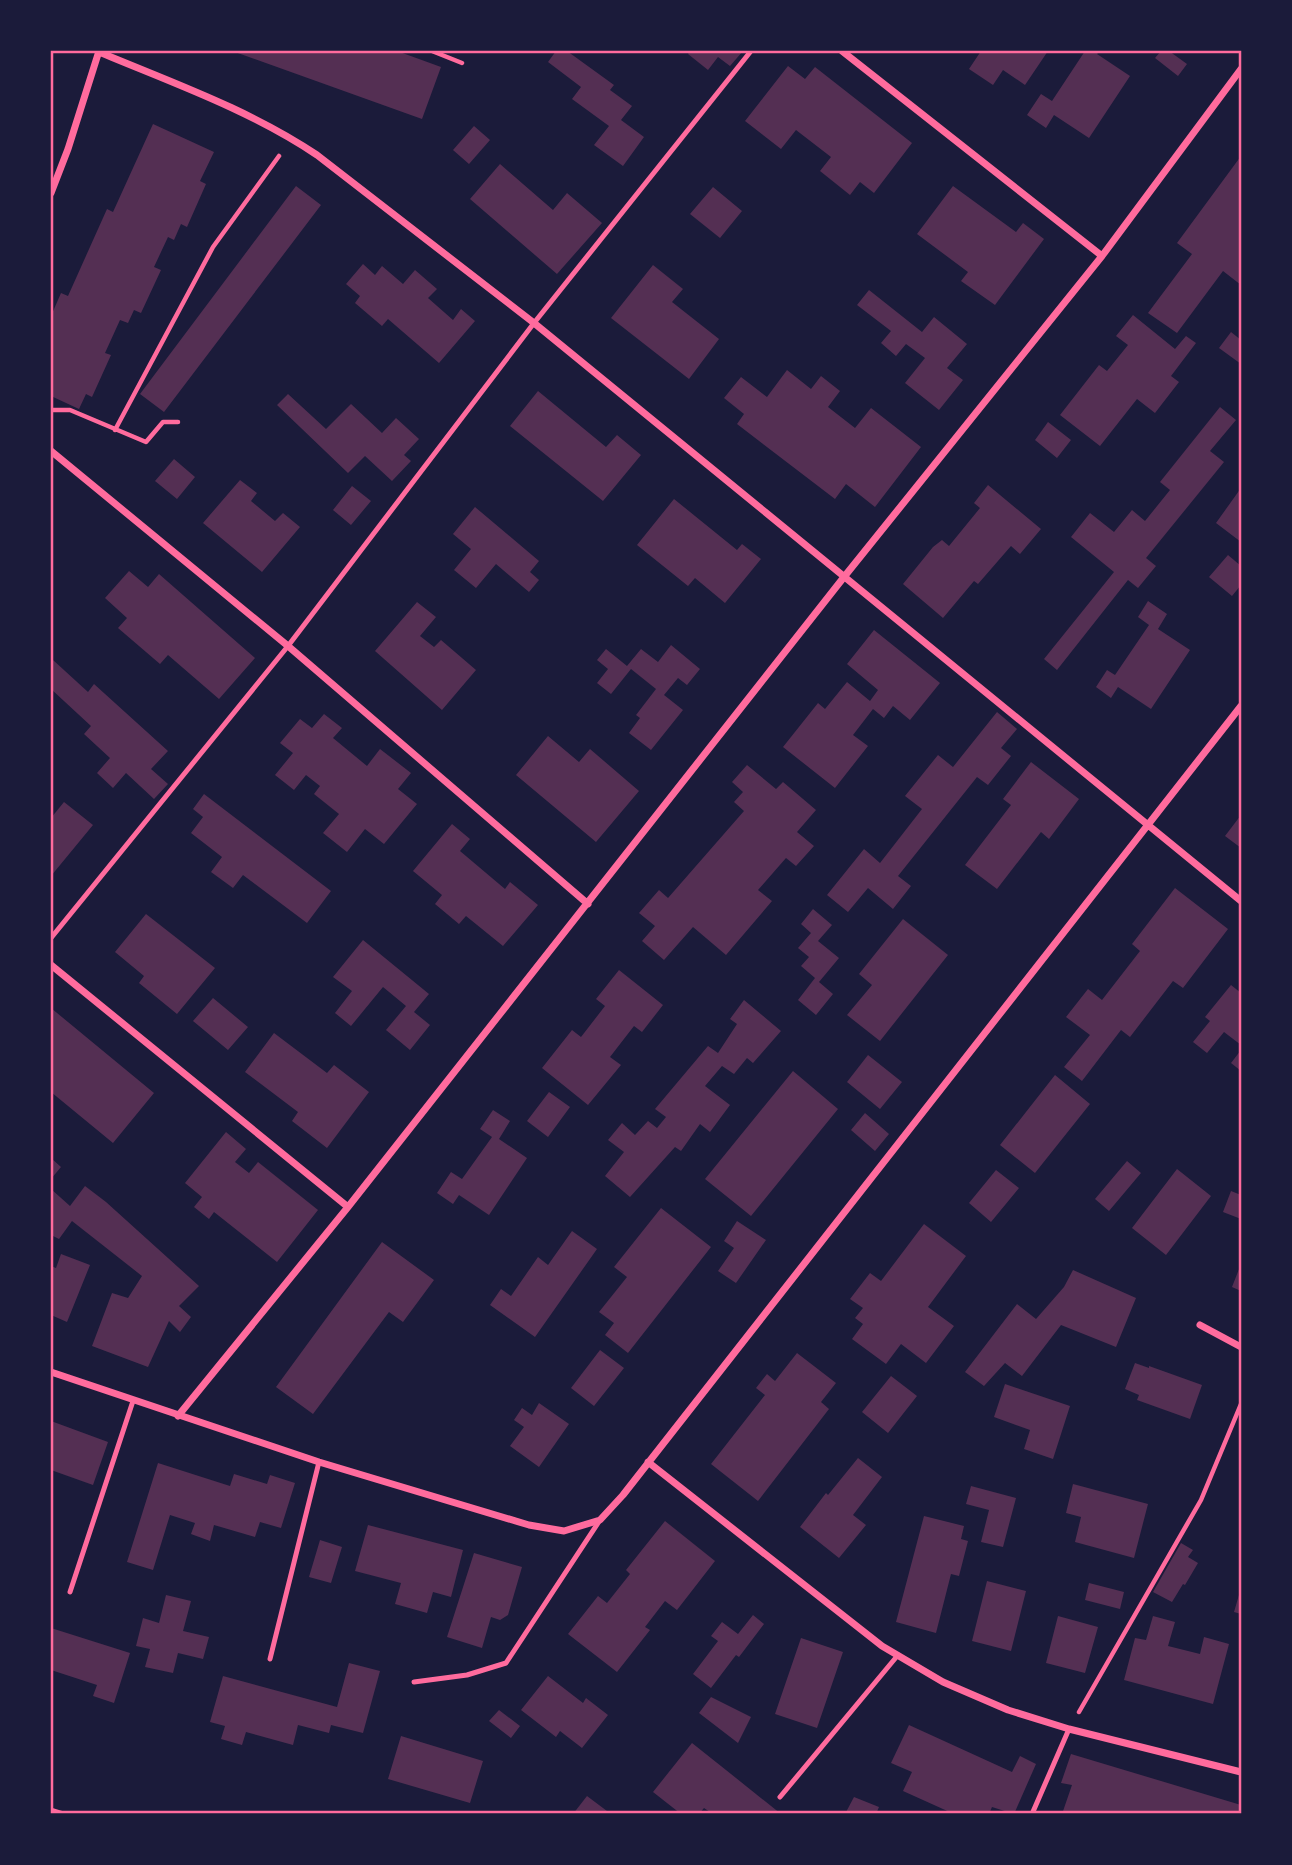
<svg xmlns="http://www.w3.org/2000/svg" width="1292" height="1865" viewBox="0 0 1292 1865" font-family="'DejaVu Sans',sans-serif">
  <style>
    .building { fill: #542f53 }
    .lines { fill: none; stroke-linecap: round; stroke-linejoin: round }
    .path { stroke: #ff6b9d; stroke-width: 4.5 }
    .service { stroke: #ff6b9d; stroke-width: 5 }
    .minor { stroke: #ff6b9d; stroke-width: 7 }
    .neatline { fill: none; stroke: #ff6b9d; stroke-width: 2.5 }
  </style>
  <rect width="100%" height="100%" fill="#1b1b3a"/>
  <!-- building -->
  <path class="building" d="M232,51H397L441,67L422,119Z
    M556,51H567L614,85L610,90L632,106L621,120L644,137L623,166L594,145L609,126L572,99L581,87L548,62Z
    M690,51H743L730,66L718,57L708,70L688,54Z
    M981,51H1048L1025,85L1003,70L993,85L969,69Z
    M1085,51H1100L1097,54L1130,76L1089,138L1054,115L1046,128L1027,115L1041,94L1052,101Z
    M1161,51H1169L1187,64L1178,76L1155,58Z
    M788,66L805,79L815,67L912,143L874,193L860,182L850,195L820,171L831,157L796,130L781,149L745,121Z
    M153,124L214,152L200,181L206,184L187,227L181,224L174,240L168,237L154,267L161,270L141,313L134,310L128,323L120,320L105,353L111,355L92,397L86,394L79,409L51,396V316L61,293L68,296L107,209L113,212Z
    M474,126L490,140L469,164L453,150Z
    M1241,156V285L1223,271L1177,333L1148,313L1192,254L1177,243Z
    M500,164L553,210L567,193L602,223L557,274L470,199Z
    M296,186L321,205L164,412L140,394Z
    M953,186L1016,232L1023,223L1044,239L995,305L961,281L968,272L917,234Z
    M713,187L742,211L720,238L690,214Z
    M363,264L375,275L382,266L403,284L415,270L437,289L428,298L453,320L461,309L475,321L439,363L388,319L382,326L355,303L360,296L346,284Z
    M653,265L683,289L672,302L719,339L689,379L611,318Z
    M869,290L922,332L934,317L967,344L947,368L963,380L939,410L905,383L925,358L906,344L896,356L881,343L891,331L857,305Z
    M1133,315L1175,349L1186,336L1196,343L1171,376L1179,382L1155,413L1137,399L1100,446L1060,415L1099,365L1107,371L1128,345L1116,336Z
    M1231,332L1241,340V364L1219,348Z
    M787,370L811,389L821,376L840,391L828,407L855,428L871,408L921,447L875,507L846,484L835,499L737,424L744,414L724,398L741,377L767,397Z
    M538,391L606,447L617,435L641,455L603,501L510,426Z
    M288,394L326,429L351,404L382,433L396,418L419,439L404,455L411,461L392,481L365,456L348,473L277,405Z
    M1220,407L1236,420L1210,451L1224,462L1146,558L1156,566L1138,588L1128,580L1057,670L1044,659L1114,572L1071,537L1090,513L1114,532L1132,510L1145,521L1170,490L1160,482Z
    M1048,422L1071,440L1057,458L1035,440Z
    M174,459L195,477L177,499L155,481Z
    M240,480L257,493L251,501L275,521L283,513L300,527L262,572L203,523Z
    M988,485L1041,529L1020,554L1011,546L978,584L974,581L943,618L903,584L933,547L942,540L949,546L980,508L974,503Z
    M352,486L371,501L351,525L333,510Z
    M1241,488V542L1216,523Z
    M674,499L737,550L742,544L761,559L725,603L695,578L688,586L637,545Z
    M475,507L539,561L530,572L539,580L529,592L496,564L476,588L454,570L471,549L453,534Z
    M1228,555L1241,566V585L1232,596L1209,577Z
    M129,571L148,587L159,574L255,658L219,699L168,655L160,664L118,628L127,618L105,598Z
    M1148,601L1167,614L1158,629L1190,650L1151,709L1118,687L1111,698L1096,687L1107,670L1115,675L1149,625L1138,617Z
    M417,602L436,617L420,636L434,647L441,640L476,670L442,710L375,651Z
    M874,630L940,683L910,720L893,706L884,718L873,709L853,735L868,746L835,788L783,747L818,703L825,709L847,682L870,701L878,690L847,664Z
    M671,645L700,669L687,685L678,678L664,695L683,710L651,750L629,733L640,718L636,715L656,689L631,669L611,694L597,683L608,669L597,660L606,649L627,666L641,649L658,662Z
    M53,660L88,692L94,684L168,751L151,769L168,784L154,799L126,773L113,788L97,773L110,758L84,734L91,726L51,689V663Z
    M997,712L1017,729L1001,748L1011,756L988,785L977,777L898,876L911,886L893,909L868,888L848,912L827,895L864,849L880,863L922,809L905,796L938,755L953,767Z
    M324,714L342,728L333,738L367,766L380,749L411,773L398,789L417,804L384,844L365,829L347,852L323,833L339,814L314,794L320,786L306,775L294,790L275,775L293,753L280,743L300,719L312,728Z
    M548,736L579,762L590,749L639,791L596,842L516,775Z
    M1031,762L1079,799L1049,839L1041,832L997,889L965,865L1011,805L1003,799Z
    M747,765L776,789L783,782L816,810L797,832L814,846L796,866L786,858L758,890L772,901L726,955L693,927L664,960L642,941L655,926L639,913L659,890L668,898L744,811L734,802L743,792L732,782Z
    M204,794L331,891L307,923L243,875L233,888L211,872L222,857L191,833L203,817L193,809Z
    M64,802L93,825L51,876V818Z
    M1241,815V848L1225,836Z
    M452,824L470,839L460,851L505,889L510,882L538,905L503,946L466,916L459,924L435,904L442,895L413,871Z
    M1175,888L1228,929L1183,988L1173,981L1130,1037L1121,1030L1082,1081L1064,1067L1090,1035L1066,1017L1088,989L1102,1000L1140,951L1132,944Z
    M813,909L832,925L818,941L839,958L819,982L833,994L816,1015L798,1000L815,978L801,966L809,957L798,948L811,933L801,924Z
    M146,914L215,968L177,1014L139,983L144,976L115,952Z
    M903,919L948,955L880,1041L847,1015L872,985L859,974Z
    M363,940L429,994L414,1012L430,1025L410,1050L386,1030L406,1006L383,987L351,1026L335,1013L352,991L333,977Z
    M619,970L663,1005L642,1032L634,1026L610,1057L621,1065L588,1105L542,1068L572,1030L581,1037L605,1006L596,999Z
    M1231,985L1241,993V1045L1224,1032L1207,1053L1193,1042L1210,1021L1205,1017Z
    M213,998L248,1027L228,1050L193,1021Z
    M744,1000L781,1031L753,1063L747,1058L734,1074L722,1066L705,1086L730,1105L710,1132L700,1124L681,1151L675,1147L630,1197L605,1176L624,1152L608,1140L622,1123L635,1135L648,1121L657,1128L666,1117L655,1109L708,1046L718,1053L737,1024L730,1019Z
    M51,1008L154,1093L113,1143L51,1092Z
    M274,1033L327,1073L334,1065L369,1092L327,1148L292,1121L298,1112L245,1072Z
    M1241,1050V1071L1231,1063Z
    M868,1055L902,1082L880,1109L847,1082Z
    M793,1071L838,1109L751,1216L705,1179Z
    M1055,1075L1090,1104L1035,1173L1000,1145Z
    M549,1092L570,1107L548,1137L527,1121Z
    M493,1110L510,1121L499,1139L527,1158L489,1215L459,1195L453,1204L437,1193L451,1172L462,1179L492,1137L480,1129Z
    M865,1113L889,1134L875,1151L851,1130Z
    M226,1132L246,1149L235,1162L249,1173L258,1162L318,1210L277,1262L214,1212L209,1219L194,1207L202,1197L185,1183Z
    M51,1158L61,1167L51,1179Z
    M1127,1161L1141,1173L1109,1211L1095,1199Z
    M1177,1169L1211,1196L1166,1255L1132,1228Z
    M996,1170L1019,1188L991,1222L969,1203Z
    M85,1186L106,1202L199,1286L179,1306L191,1317L180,1332L169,1321L148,1367L92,1346L112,1293L128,1298L142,1276L72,1221L59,1239L51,1235V1189L70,1206Z
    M1231,1191L1241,1195V1219L1223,1212Z
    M661,1208L711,1247L628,1353L605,1335L614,1323L599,1312L627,1277L614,1267Z
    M737,1221L766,1240L736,1283L718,1271L734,1248L724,1241Z
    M924,1224L966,1256L928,1307L954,1326L926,1363L901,1344L886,1364L852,1339L863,1324L855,1318L863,1308L850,1299L870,1273L881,1281Z
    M572,1231L597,1249L535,1337L490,1305L501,1289L511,1296L538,1257L548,1265Z
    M382,1242L434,1280L403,1322L389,1312L313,1414L276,1387Z
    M61,1254L90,1265L67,1322L51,1315V1266L56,1268Z
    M1241,1264V1291L1232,1287Z
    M1073,1270L1136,1298L1116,1347L1061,1325L1022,1376L1005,1363L984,1386L965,1372L1017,1304L1036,1319L1064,1287Z
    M600,1350L624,1368L594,1406L571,1388Z
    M797,1353L836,1383L821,1402L829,1409L758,1501L711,1464L765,1395L756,1388L767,1374L775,1381Z
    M1135,1363L1149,1368V1366L1202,1385L1190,1419L1137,1400L1139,1395L1125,1389Z
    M891,1376L917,1396L888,1433L862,1412Z
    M1005,1384L1070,1406L1053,1459L1024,1449L1030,1430L994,1417Z
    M539,1403L569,1424L539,1467L510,1446L524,1427L514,1420L522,1408L532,1415Z
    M51,1421L108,1442L93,1485L51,1470Z
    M858,1458L882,1477L853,1515L866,1525L839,1558L800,1527L826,1493L828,1495Z
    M158,1463L230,1486L234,1474L267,1484L270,1475L295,1483L281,1528L260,1522L255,1537L214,1525L210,1541L191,1534L195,1523L170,1515L153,1570L127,1562Z
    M1073,1484L1148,1504L1134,1558L1075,1542L1081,1517L1066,1513Z
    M971,1486L1016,1498L1003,1547L981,1542L989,1510L966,1504Z
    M924,1516L964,1526L961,1539L968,1541L959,1576L951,1574L936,1633L896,1622Z
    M665,1521L715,1561L677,1610L665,1601L645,1627L650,1630L617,1672L568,1634L598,1596L607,1603L630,1574L626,1570Z
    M368,1525L463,1550L451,1597L433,1592L427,1613L395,1604L401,1583L355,1571Z
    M320,1540L342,1547L331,1583L309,1577Z
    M1181,1543L1193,1550L1188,1557L1198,1563L1185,1585L1183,1584L1172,1602L1153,1592Z
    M474,1553L522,1567L508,1615L500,1620L491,1617L482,1648L447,1637Z
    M987,1581L1026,1591L1011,1651L972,1641Z
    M1089,1583L1124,1592L1120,1609L1085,1600Z
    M1241,1588V1614L1234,1612Z
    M166,1595L191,1601L183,1631L209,1637L203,1659L178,1653L173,1673L145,1667L150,1649L136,1646L143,1618L159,1623Z
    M753,1615L764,1624L739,1657L736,1655L711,1688L693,1674L718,1641L711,1636L722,1622L738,1634Z
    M1058,1616L1098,1627L1085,1673L1046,1663Z
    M1153,1616L1175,1622L1168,1646L1200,1654L1204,1637L1229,1644L1213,1704L1124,1680L1135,1638L1146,1640Z
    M51,1628L130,1653L114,1703L93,1696L97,1685L51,1670Z
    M801,1638L843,1652L817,1728L775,1714Z
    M349,1663L380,1671L363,1733L331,1725L329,1733L298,1725L293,1745L246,1732L242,1745L221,1739L225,1726L210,1722L223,1676L337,1707Z
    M548,1676L583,1703L586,1698L608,1715L582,1748L560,1731L556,1737L521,1710Z
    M711,1697L751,1717L738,1743L699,1713Z
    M499,1710L520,1726L511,1738L489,1721Z
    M909,1725L1012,1772L1020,1756L1036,1764L1014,1814L992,1807L989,1814H954L903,1791L912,1772L891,1763Z
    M401,1736L483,1761L470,1803L388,1779Z
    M692,1743L731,1774L781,1814H713L704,1808L699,1814H681L653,1792Z
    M1071,1754L1241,1805V1814H1062L1072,1785L1061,1783Z
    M587,1796L611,1814H573Z
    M854,1797L879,1807L876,1814H845Z"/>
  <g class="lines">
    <!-- path -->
    <path class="path" d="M432,51L462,63
      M51,410H70L146,442L163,422H178
      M115,430L213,247L279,156
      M1079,1712L1201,1500L1241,1404
      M51,1810L64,1814"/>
    <!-- service -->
    <path class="service" d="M51,938L288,646L534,323L751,51
      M70,1592L133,1401
      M270,1659L319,1462
      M414,1682L467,1675L506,1663L600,1520
      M780,1797L898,1655
      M1032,1814L1069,1729"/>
    <!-- minor -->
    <path class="minor" d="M842,51L1102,256
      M99,52C173,83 250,110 317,155L534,323L1241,901
      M51,193L68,149L99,51
      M51,451L288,646L588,904
      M51,965L348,1207
      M1200,1325L1241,1347
      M51,1372L319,1462L529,1525L564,1531L600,1520L623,1495L1241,706
      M178,1416L348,1207L844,577L1102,256L1241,69
      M648,1462L882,1646L943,1682L1008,1710L1069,1729L1241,1772"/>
  </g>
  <!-- border -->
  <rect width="1292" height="1865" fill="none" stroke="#1b1b3a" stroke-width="105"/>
  <rect x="52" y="52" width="1188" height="1760" class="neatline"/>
</svg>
